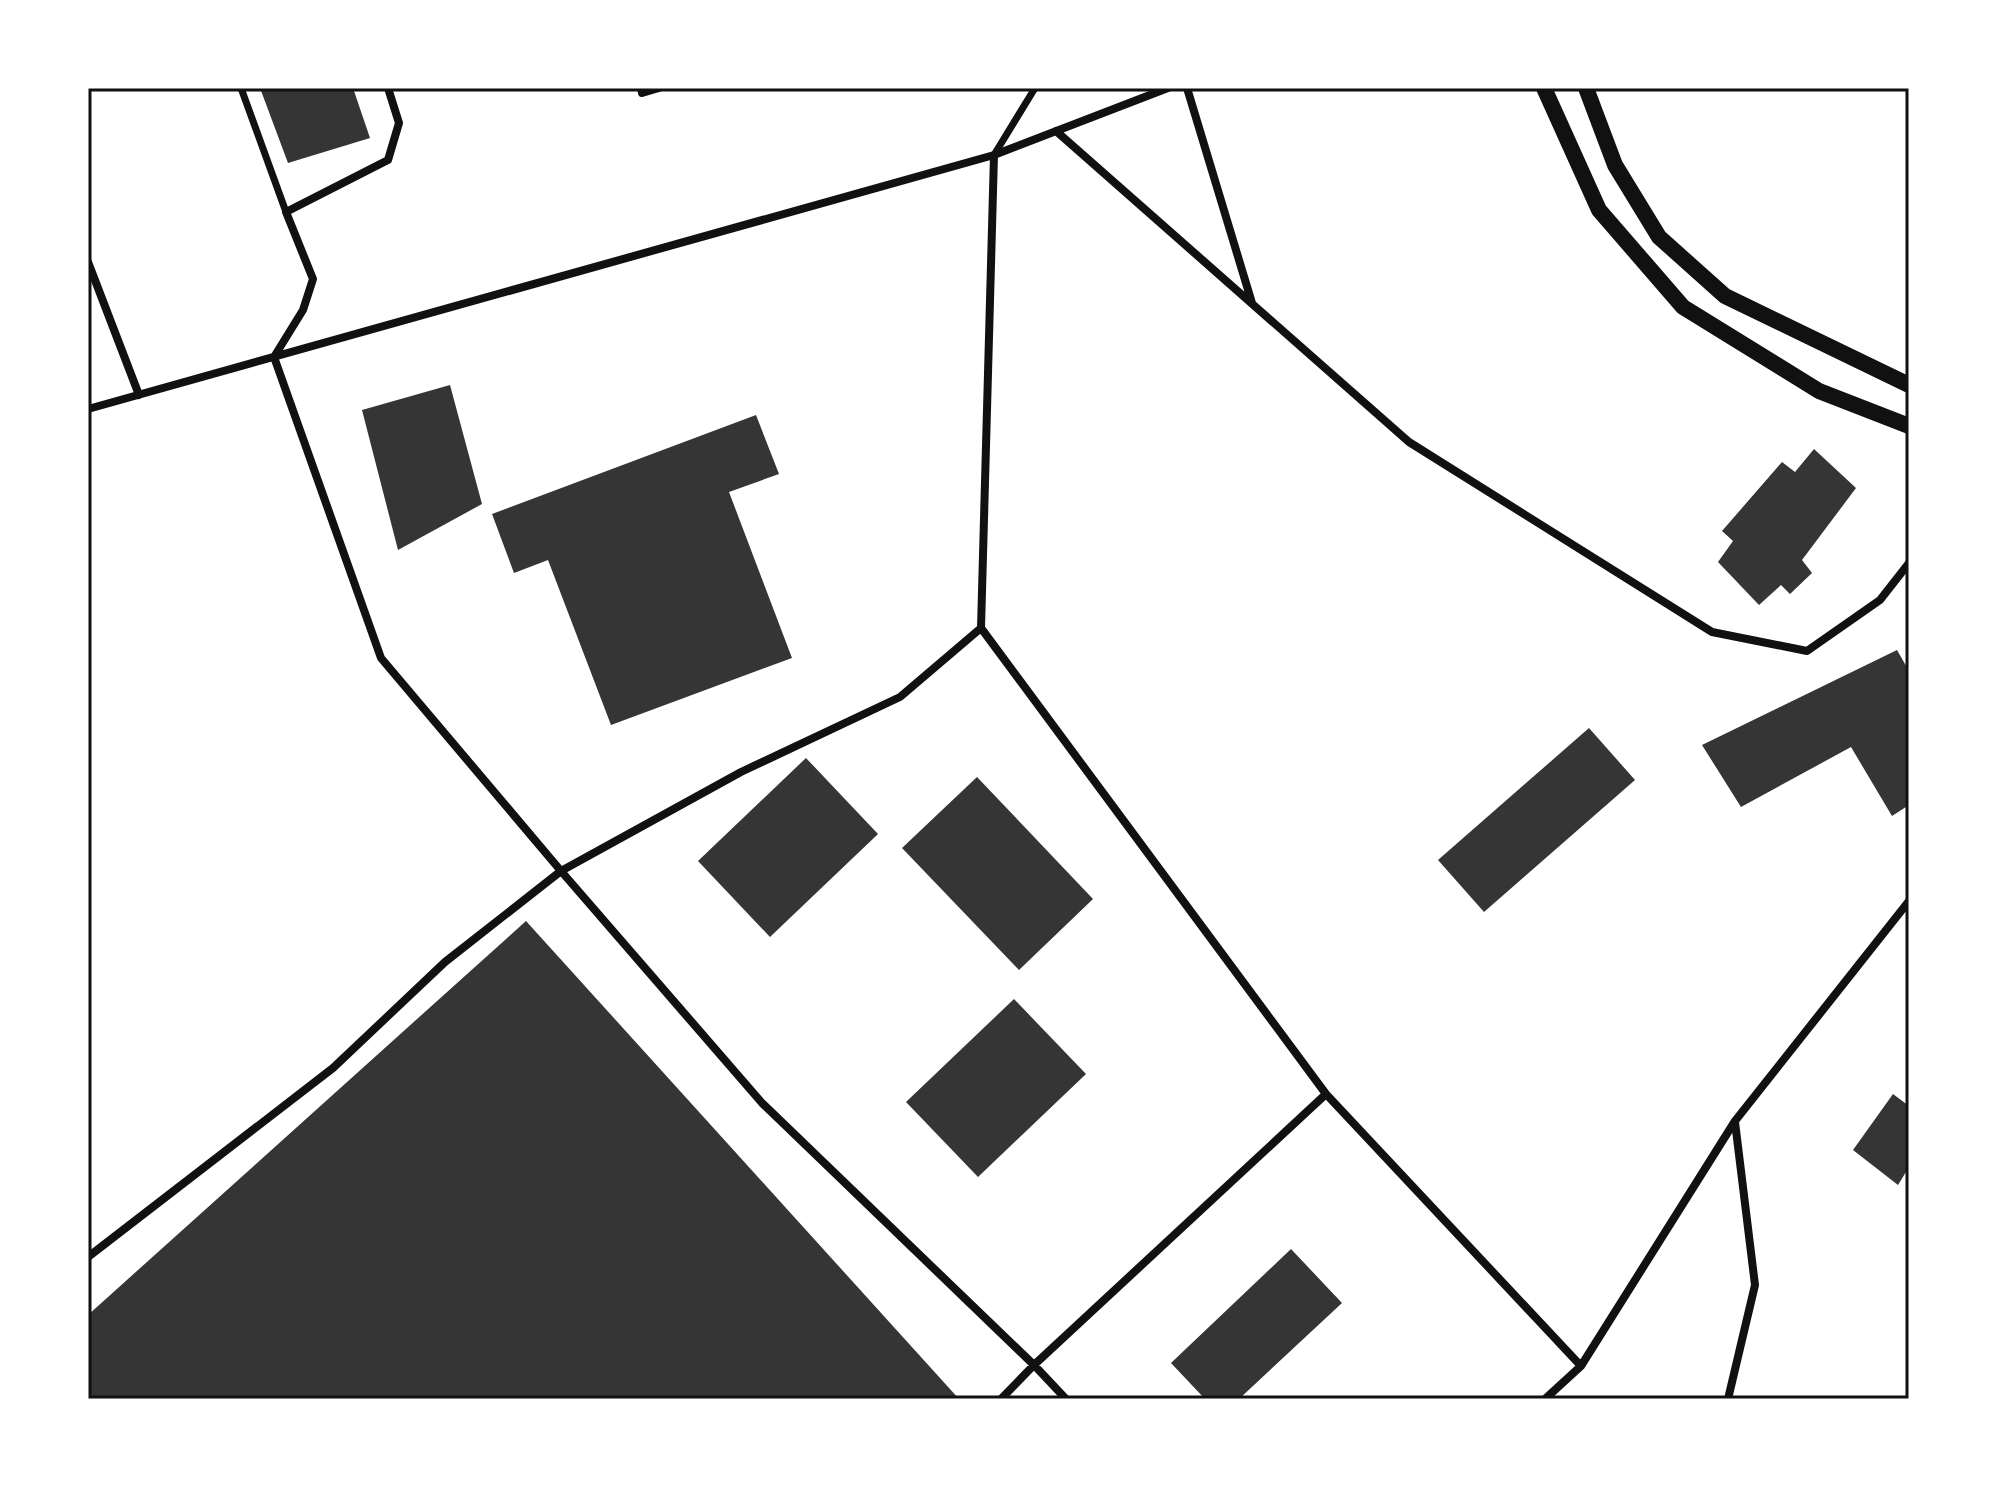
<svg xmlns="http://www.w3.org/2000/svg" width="1997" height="1487" viewBox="0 0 1997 1487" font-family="Quicksand,sans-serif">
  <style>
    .building { fill: #353535 }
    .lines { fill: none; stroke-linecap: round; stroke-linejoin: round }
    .pedestrian { stroke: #111; stroke-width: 7 }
    .minor { stroke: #111; stroke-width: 8 }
    .secondary { stroke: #111; stroke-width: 16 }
    .neatline { fill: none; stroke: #111; stroke-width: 3 }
  </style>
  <rect width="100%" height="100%" fill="#fff"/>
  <!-- building -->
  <path class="building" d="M260,88H353L370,138L288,163Z
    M450,385L482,504L398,550L362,410Z
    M756,415L779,474L729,492L792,658L611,725L548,560L514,573L492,514Z
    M1814,449L1856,488L1802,560L1812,573L1790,594L1781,585L1759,605L1718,562L1733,541L1722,531L1782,462L1795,472Z
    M1897,650L1909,671V805L1892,816L1851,747L1741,807L1702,745Z
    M1589,728L1635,780L1484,912L1438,860Z
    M806,758L878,834L770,937L698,861Z
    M977,777L1093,899L1019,970L902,848Z
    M526,921L959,1399H88V1315Z
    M1014,999L1086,1074L978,1177L906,1102Z
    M1893,1094L1909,1106V1167L1898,1185L1853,1150Z
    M1291,1249L1342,1303L1239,1399H1205L1171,1363Z"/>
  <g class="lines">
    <!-- pedestrian -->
    <path class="pedestrian" d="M241,88L286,212
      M994,155L1035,88"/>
    <!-- minor -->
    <path class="minor" d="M388,88L399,123L388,160L286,212L313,279L303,310L274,357L381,658L561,871L741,772L900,697L981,628
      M641,88L642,93L659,88
      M1187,88L1252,303
      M1056,131L1409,442L1712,632L1807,651L1880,600L1909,563
      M994,155L981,628L1326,1094
      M88,262L139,395
      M88,409L994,155L1168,88
      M88,1257L333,1068L445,962L561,871L762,1103L1034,1365L1066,1399
      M1001,1399L1034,1365L1326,1094L1581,1366
      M1545,1399L1581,1366L1735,1121L1909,901
      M1728,1399L1755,1285L1735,1122"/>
    <!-- secondary -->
    <path class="secondary" d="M1544,88L1599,210L1683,307L1819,391L1909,426
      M1586,88L1615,165L1659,237L1725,296L1909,385"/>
  </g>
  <!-- border -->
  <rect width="1997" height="1487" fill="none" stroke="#ffffff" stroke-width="180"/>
  <rect x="90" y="90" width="1817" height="1307" class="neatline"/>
</svg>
